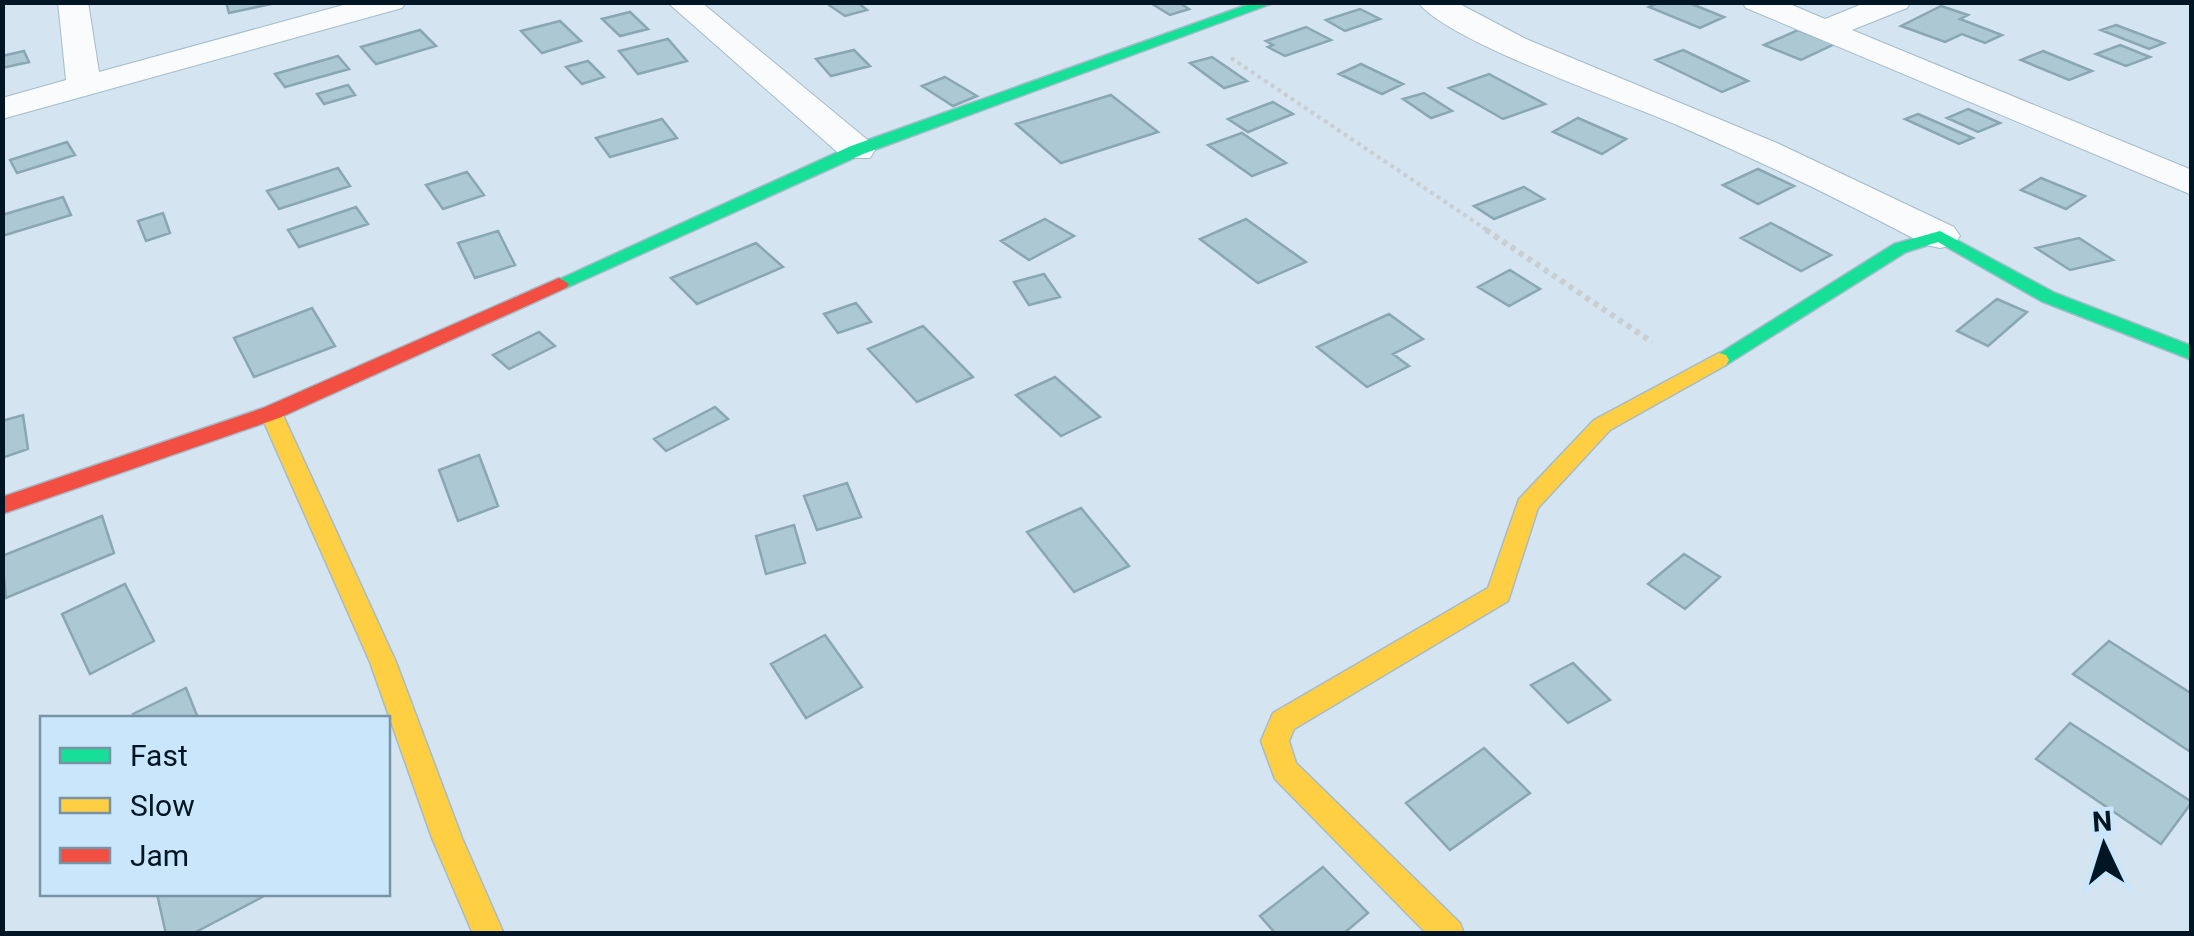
<svg xmlns="http://www.w3.org/2000/svg" width="2194" height="936" viewBox="0 0 2194 936" font-family="Roboto,sans-serif">
  <style>
    .building { fill: #acc8d3; stroke: #89a7b2; stroke-width: 2.5 }
    .lines { fill: none; stroke-linecap: round; stroke-linejoin: round }
    .street-casing { stroke: #a5bbca; stroke-width: 2 }
    .fast-casing { stroke: #a5bbca; stroke-width: 3 }
    .slow-casing { stroke: #a5bbca; stroke-width: 3 }
    .jam-casing { stroke: #a5bbca; stroke-width: 3 }
    .path-far1 { stroke: #c8ced1; stroke-width: 4; stroke-dasharray: 4 4; stroke-linecap: butt }
    .path { stroke: #c8ced1; stroke-width: 6; stroke-dasharray: 5 5; stroke-linecap: butt }
    .street { fill: #f9fbfd; fill-rule: evenodd }
    .fast { fill: #16e098; fill-rule: evenodd }
    .slow { fill: #ffcf43; fill-rule: evenodd }
    .jam { fill: #f24e42; fill-rule: evenodd }
  </style>
  <rect width="100%" height="100%" fill="#d4e4f0"/>
  <!-- building -->
  <path class="building" d="M226,2H280L229,13Z
    M857,2L867,10L845,16L826,3Z
    M1149,2H1178L1189,9L1170,15Z
    M1660,2H1687L1724,17L1700,28L1649,7Z
    M1941,6L1968,15L1960,19L2002,35L1985,43L1962,34L1945,42L1901,26Z
    M1360,9L1380,19L1345,31L1326,20Z
    M630,12L648,29L620,36L602,19Z
    M560,21L581,41L542,53L521,31Z
    M2116,25L2164,43L2149,49L2101,30Z
    M1306,27L1331,40L1285,56L1268,47L1273,45L1266,41Z
    M420,30L436,46L376,64L361,47Z
    M1798,30L1835,44L1801,60L1764,45Z
    M668,39L687,61L638,74L619,51Z
    M2120,45L2150,57L2126,66L2096,54Z
    M854,50L870,66L831,76L816,59Z
    M1683,50L1748,81L1722,92L1656,60Z
    M24,51L29,62L2,68V56Z
    M2043,51L2092,71L2069,80L2021,60Z
    M338,56L349,69L285,87L275,74Z
    M1212,57L1247,81L1224,88L1190,63Z
    M588,61L604,77L582,84L566,67Z
    M1361,64L1403,84L1382,94L1339,74Z
    M1489,74L1545,104L1503,119L1449,88Z
    M945,77L977,96L953,106L922,86Z
    M348,85L355,95L324,104L317,94Z
    M1424,93L1452,111L1431,118L1403,99Z
    M1111,95L1158,132L1061,163L1016,124Z
    M1273,102L1293,114L1248,132L1228,119Z
    M1968,109L2000,123L1978,132L1947,118Z
    M1918,114L1973,138L1959,144L1905,119Z
    M1578,118L1626,139L1602,154L1553,132Z
    M662,119L677,138L610,157L596,138Z
    M1242,133L1286,163L1252,176L1208,145Z
    M67,142L75,155L17,173L10,160Z
    M338,168L350,186L279,209L267,191Z
    M1758,169L1794,186L1758,204L1723,185Z
    M467,172L484,195L443,209L426,185Z
    M2041,178L2085,196L2066,209L2021,190Z
    M1524,187L1544,199L1494,219L1474,206Z
    M63,197L71,215L2,236V215Z
    M356,207L368,224L299,247L288,230Z
    M163,213L170,233L146,241L138,221Z
    M1045,219L1074,236L1029,260L1001,241Z
    M1246,219L1306,262L1258,283L1200,239Z
    M1771,223L1831,255L1801,271L1741,238Z
    M498,231L515,265L475,278L458,243Z
    M2079,238L2113,260L2070,270L2036,248Z
    M756,243L783,267L697,304L671,278Z
    M1510,270L1540,289L1509,306L1478,287Z
    M1044,274L1060,297L1029,305L1014,282Z
    M1997,299L2027,312L1988,346L1957,331Z
    M856,303L871,322L838,333L824,314Z
    M312,308L335,346L254,377L234,338Z
    M1389,314L1423,339L1393,354L1409,366L1367,387L1317,347Z
    M923,326L973,377L917,402L868,349Z
    M539,332L555,346L509,369L493,355Z
    M1055,377L1100,417L1061,436L1016,395Z
    M715,407L728,419L666,451L654,439Z
    M23,415L28,449L2,458V421Z
    M479,455L498,506L458,521L439,470Z
    M847,483L861,517L817,530L804,496Z
    M1081,508L1129,566L1074,592L1027,532Z
    M102,516L114,553L6,598L2,556Z
    M794,525L805,563L766,574L756,536Z
    M1684,554L1720,577L1685,609L1648,584Z
    M125,584L154,641L90,674L62,614Z
    M825,635L862,687L806,718L771,664Z
    M2109,641L2192,694V753L2073,674Z
    M1573,663L1610,700L1568,723L1531,685Z
    M186,688L198,718H135L133,714Z
    M2070,723L2192,802L2161,844L2036,759Z
    M1484,748L1530,793L1450,850L1406,803Z
    M1323,867L1368,913L1343,934H1276L1260,916Z
    M157,894H268L192,934H166Z"/>
  <g class="lines">
    <!-- street casing -->
    <g class="street-casing">
      <path id="street" d="M58,2H88L99,72L354,2H406L402,8L2,119V98L66,80Z
        M667,2H701L870,142L875,150L870,158H844Z
        M1418,2H1456L1526,39L1777,143L1954,227L1960,236L1954,245L1940,248L1926,245C1845,202 1762,162 1679,126C1627,103 1445,41 1418,2Z
        M1742,2H1785L1825,19L1867,2H1911L1907,8L1852,30L2192,170V195L1746,8Z"/>
    </g>
    <!-- fast casing -->
    <g class="fast-casing">
      <path id="fast" d="M1255,2H1276L863,154L566,288H552L549,284L851,146Z
        M1940,231L2055,293L2192,346V360L2041,301L1938,242L1906,252L1726,365L1719,367L1709,360L1894,244Z"/>
    </g>
    <!-- slow casing -->
    <g class="slow-casing">
      <path id="slow" d="M1719,353L1726,355L1729,360L1726,365L1610,430L1538,508L1508,601L1294,729L1289,741L1296,763L1460,923L1464,934H1427L1275,779L1261,741L1273,713L1488,588L1519,499L1594,420Z
        M271,406L282,413L396,662L462,838L504,934H473L432,838L370,662L260,413Z"/>
    </g>
    <!-- jam casing -->
    <g class="jam-casing">
      <path id="jam" d="M559,278L569,284L566,288L279,418L2,514V497L263,408Z"/>
    </g>
    <!-- path-far1 -->
    <path class="path-far1" d="M1231,58L1490,232"/>
    <!-- path -->
    <path class="path" d="M1486,230L1652,342"/>
    <!-- street -->
    <use href="#street" class="street"/>
    <!-- fast -->
    <use href="#fast" class="fast"/>
    <!-- slow -->
    <use href="#slow" class="slow"/>
    <!-- jam -->
    <use href="#jam" class="jam"/>
  </g>
  <!-- border -->
  <rect width="2194" height="936" fill="none" stroke="#001624" stroke-width="10"/>
  <!-- legend -->
  <rect x="40" y="716" width="350" height="180" fill="#c9e6fb" stroke="#7993a5" stroke-width="2.5"/>
  <rect x="60" y="748" width="50" height="15" fill="#16e098" stroke="#7993a5" stroke-width="2.5"/>
  <text x="130" y="766" font-size="30" fill="#001624">Fast</text>
  <rect x="60" y="798" width="50" height="15" fill="#ffcf43" stroke="#7993a5" stroke-width="2.5"/>
  <text x="130" y="816" font-size="30" fill="#001624">Slow</text>
  <rect x="60" y="848" width="50" height="15" fill="#f24e42" stroke="#7993a5" stroke-width="2.5"/>
  <text x="130" y="866" font-size="30" fill="#001624">Jam</text>
  <!-- north arrow -->
  <g transform="translate(2104 846) rotate(356)" stroke="#c9e6fb" stroke-width="8" paint-order="stroke">
  <path d="M0-8L18 38L0 25L-18 38Z" fill="#001624"/>
  <text y="-15" font-size="28" font-weight="bold" text-anchor="middle" fill="#001624">N</text>
  </g>
</svg>
